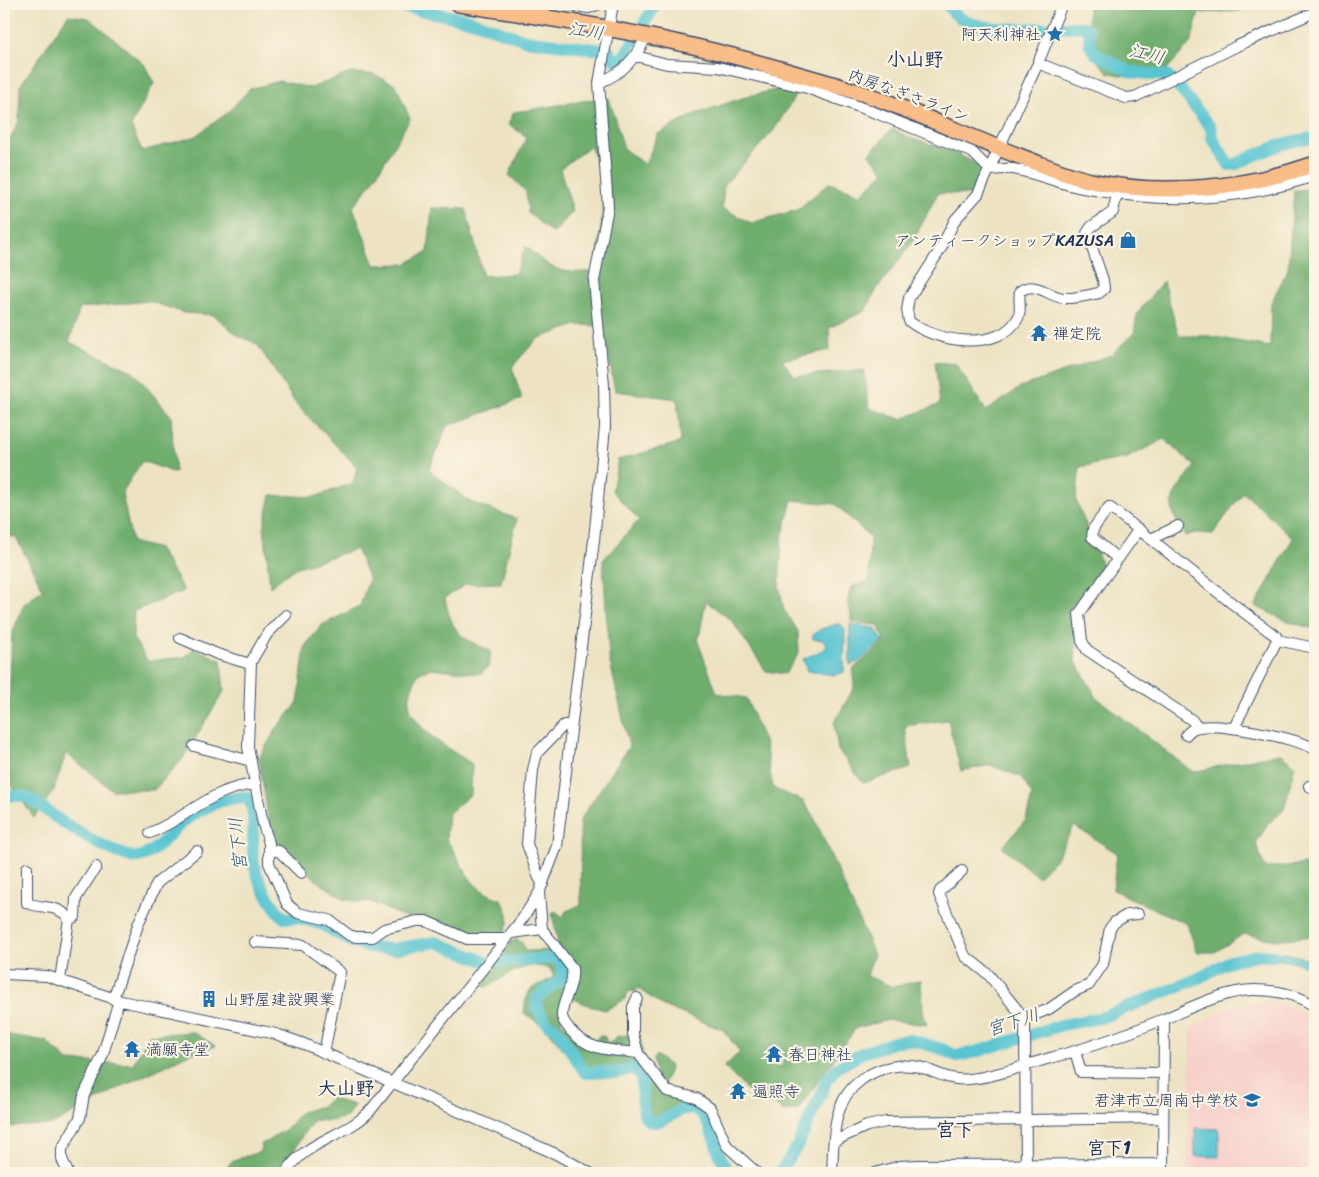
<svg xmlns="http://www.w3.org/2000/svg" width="1319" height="1177" viewBox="0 0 1319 1177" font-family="Sriracha,'Klee One',sans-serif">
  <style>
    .built { fill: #f7d0ca }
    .forest { fill: #70ae6e; stroke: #466e66; fill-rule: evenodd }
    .water { fill: #59c5d1; stroke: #3a7a98 }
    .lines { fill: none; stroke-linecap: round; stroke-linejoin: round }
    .river { stroke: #59c5d1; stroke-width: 12 }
    .minor-casing { stroke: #3a4a6d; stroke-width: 12 }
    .highway-casing { stroke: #3a4a6d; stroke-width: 18 }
    .minor { stroke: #fff; stroke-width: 10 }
    .highway { stroke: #f8bd89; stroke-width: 15 }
    .labels { text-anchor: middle; stroke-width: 4.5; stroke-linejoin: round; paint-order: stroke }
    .poi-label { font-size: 16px; fill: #1b2f5e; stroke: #fcf5e5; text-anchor: start }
    .street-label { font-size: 16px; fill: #1b2f5e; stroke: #fcf5e5 }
    .water-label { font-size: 18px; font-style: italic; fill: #2e5c80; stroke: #fcf5e5 }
    .neighbourhood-label { font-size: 18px; font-weight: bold; fill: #1b2f5e; stroke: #fcf5e5 }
    .quarter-label { font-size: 19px; font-weight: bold; fill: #1b2f5e; stroke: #fcf5e5 }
  </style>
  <rect width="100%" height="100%" fill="#fcf5e5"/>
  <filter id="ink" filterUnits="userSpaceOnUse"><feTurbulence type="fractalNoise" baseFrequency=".02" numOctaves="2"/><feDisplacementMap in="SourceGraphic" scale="10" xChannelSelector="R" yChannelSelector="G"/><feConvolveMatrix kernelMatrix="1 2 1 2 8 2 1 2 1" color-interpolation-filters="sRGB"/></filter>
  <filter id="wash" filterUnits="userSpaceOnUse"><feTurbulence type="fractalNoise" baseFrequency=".0096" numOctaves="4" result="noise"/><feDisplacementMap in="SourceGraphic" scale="20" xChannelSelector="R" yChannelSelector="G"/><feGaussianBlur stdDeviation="1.12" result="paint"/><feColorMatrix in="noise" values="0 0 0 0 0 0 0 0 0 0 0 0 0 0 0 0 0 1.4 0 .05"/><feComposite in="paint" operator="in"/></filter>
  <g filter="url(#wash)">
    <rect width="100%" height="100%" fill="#ede3c3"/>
    <!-- built -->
    <path class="built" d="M1272,1001L1303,1012L1315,1020V1173H1187L1191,1027L1230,1007Z"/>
    <!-- forest -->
    <path class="forest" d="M1088,4H1250L1240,11L1199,13L1191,42L1169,67L1153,80L1109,73L1089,53Z
      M68,15L89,18L144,64L154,83L131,126L142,151L194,137L226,114L250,89L279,81L311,88L350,73L373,74L396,85L410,119L373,181L353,207L375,265L405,264L428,252L432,208L466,209L483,276L515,274L526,246C551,270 561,275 596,271L606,184L590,146L560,169L573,211L553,234L528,213L526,192L509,175L527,137L508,124L514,112C546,108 577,100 609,98L624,149L645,165L658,134L693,115L748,96L793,86L794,98L774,130L724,185L722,208L751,223L797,210L829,183L861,194L884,172L869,154L892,129L913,139L952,151L984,168L970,195L938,193L912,243L877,289L865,311L829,328L830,350L782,360L795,376L864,370L869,408L901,419L940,404L935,362L956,364L986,411L1021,387L1111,355L1134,333L1137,314L1163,281L1179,336H1209L1270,347L1271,303L1288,269L1294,190L1315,189V629L1289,622L1255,606L1293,538L1243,492L1213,534L1195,533L1185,536C1162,501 1172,496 1195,466L1164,439L1127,458L1080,467L1076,500L1102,565L1091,590L1070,609L1077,641L1075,660L1097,698L1193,772L1279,753L1295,765L1284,810L1269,823L1256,843L1265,868L1307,864L1315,861V936L1275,940L1244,934L1215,952H1197L1187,924L1113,890L1117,853L1074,826L1055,860L1038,877L1002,847L1026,820L1032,795L1021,777L990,765L961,771L948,720L905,726L911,768L863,783L838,750L834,723L854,688L853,669L885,641L878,625L852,622L848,600L851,587L869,581L870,537L835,504L792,500L782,538L779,585L784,610L798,631L799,653L785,674L766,671L731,620L706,601L698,642L717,693L746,698L765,744L773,788L803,801L814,817L874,954L867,976L893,987L921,980L923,1011L927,1025L889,1020L856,1028L798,1110L783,1112L775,1104L751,1101L750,1093L724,1067L740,1052L723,1030L663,1006L637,988L636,992L629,991L625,999L606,1010L592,1007L565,995L561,1022L592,1044L600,1035L605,1037L607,1043L612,1042L616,1037L638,1033C645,1049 640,1070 654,1083L657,1078L653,1059L656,1055L670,1066L669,1072L663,1084L687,1102V1109C673,1124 650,1135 640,1108C636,1098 640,1087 636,1077L631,1075C618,1076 600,1080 588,1074C571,1066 564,1047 551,1034C543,1025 534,1020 524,1013C527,981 533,991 554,977L551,970C527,957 507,977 486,987L482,985L509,943L517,939L523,944L525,951L554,950L558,944L552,913L555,911L563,917L566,911L581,905L580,820L629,746L609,658L603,560L639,520L612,491L618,460L681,442L677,399L615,391L603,326L577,325L537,339L512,367L522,399L447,426L429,470L470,502L517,519L501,583L466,584L445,598C452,633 460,638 491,651L489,666L481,674L431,668L418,674C413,685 406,699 411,711C421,734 453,751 472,764L471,794L448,814L446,839C465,865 466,889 501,899C510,914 512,922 501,937L477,938L425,917L406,918L369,901L360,902L344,899L317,881L297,861L272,844L259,758L276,729L298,703L305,646L322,625L360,606L369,579L356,549L295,568L270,587L264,526L271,495L314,497L353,483L357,467L296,404L257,344L237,335L214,315L184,313L149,301L80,308L69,342L134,372L171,416L175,473L142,461L122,493L132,542L159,549L184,591L134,611L133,638L148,661L185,657L194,648L221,660L224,691L182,760L154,790H112L66,753L54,790L34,818L10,783L4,766V719L9,704L12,634L24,604L43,589L15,536L4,539V151L19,121L20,86ZM773,1045H779L783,1052V1064L779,1067L769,1066L765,1057L766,1049Z
      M193,1032L216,1046L192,1053L121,1087L52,1125L4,1127V1034L46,1041L68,1061L133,1064L149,1035Z
      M330,1098L354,1105L347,1117L330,1121L314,1120L302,1136L282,1173H222L233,1160L260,1152L261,1144L269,1141L274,1136L285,1130L301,1112L322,1106Z"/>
    <!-- water -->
    <path class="water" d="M837,624L842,625L845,630L844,672L835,675L807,671L803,659L825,649L827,646L823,640L813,639V635L821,629Z
      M850,624L875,628L883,641L858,662L850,665Z
      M1258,951L1286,953L1312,960L1315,962V969L1295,962L1258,957Z
      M1195,1128L1219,1129V1157L1195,1156Z"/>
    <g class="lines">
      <!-- river -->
      <path class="river" d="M390,4L469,20L525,40L609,51L615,60L621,61L656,4
        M766,4H777
        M947,4C967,42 1050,25 1085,27L1089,31L1090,45L1096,54L1131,72L1167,76L1178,86L1211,128L1212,138L1229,165L1236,164C1262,152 1286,140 1315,138
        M4,798C27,788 43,810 61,821C79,832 111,853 132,857C152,860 170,832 184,821C201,808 225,797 247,797C259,812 250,845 254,865C258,882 272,906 284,918H299L323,925L352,942L372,948L393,949L436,942L484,961
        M500,962L555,958L562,965V978L537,998V1009L548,1025L554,1027L561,1035L585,1073L599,1071L615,1073L634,1068C636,1071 640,1073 641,1077C645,1089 635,1132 662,1120C670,1116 675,1114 682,1109C689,1109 696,1108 701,1113C712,1123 717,1157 729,1173
        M779,1173L798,1145L827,1080L837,1068L862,1053L898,1041L911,1040L942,1049L956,1056L976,1052L1062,1025L1104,1017L1199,978L1230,961L1257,955L1274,956"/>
    </g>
  </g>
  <g filter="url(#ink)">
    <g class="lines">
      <!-- minor casing -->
      <g class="minor-casing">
        <path id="minor" d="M568,4L588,8L599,4
          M1062,4L1038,63L978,194L955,220L940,250L909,298L907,310L909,321C934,342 999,353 1018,318C1022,311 1018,299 1020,291C1036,280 1049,297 1064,298C1076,299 1088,295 1099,293L1104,289L1103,280L1087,233L1091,227L1113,212L1117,194
          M636,56L667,64L718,67L807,88L876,113L972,152L990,170C998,170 1006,168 1013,169C1037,173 1059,184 1083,188C1165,204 1236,202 1315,176
          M1038,63L1126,98L1135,97L1237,46L1315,12
          M599,83C624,72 634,60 647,36
          M1139,529L1079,614L1082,641L1087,650L1192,720L1197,727
          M1151,539L1178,526
          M1118,559L1092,537L1093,529L1109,507C1166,549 1218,595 1276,636L1277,640L1315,648
          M286,615L267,634L251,662L248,747L263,824L269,843V863L287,904L298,913L329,920L349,935L356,937H373L384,929L417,921H426L467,939H507
          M180,638L217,654L250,664
          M1234,728L1277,640
          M1186,735C1188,733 1191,729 1195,728C1215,721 1296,738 1315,749
          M194,746L251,761
          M1309,786L1315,789
          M150,833C189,817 211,788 256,784
          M270,850L279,851L301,873
          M27,868V903C42,909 59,904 69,919L60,980
          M962,871L940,891L939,894L965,956L988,974L1025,1019L1026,1173
          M543,884L539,878L527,844L533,770L537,753L564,725L572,723
          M539,893L542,929L572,968C574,985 564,997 562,1013C561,1020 566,1024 570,1030C588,1051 612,1050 638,1053
          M69,919L75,917L76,898L96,867
          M512,933L542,929
          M255,942L303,945L340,972L324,1053
          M4,974L47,976L121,1001L276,1034L304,1044L556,1154L590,1173
          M637,998L633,1007V1034L638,1053L667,1091L696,1098L710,1108L727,1146L757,1173
          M113,999L139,922L157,883L197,851
          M1025,1019L1049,1009L1075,991L1089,985L1103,964L1110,928L1115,922L1127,915L1138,914
          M1075,1051L1081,1072L1164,1073
          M834,1141L867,1126L886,1122L1163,1118
          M68,1173L62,1159V1149L80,1118L84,1095L102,1057L119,1000
          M286,1173C304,1141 345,1137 370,1111L523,918L539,893L557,846L594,540L605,427L604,385L594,281L608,207L599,83L613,4
          M832,1173C834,1139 831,1102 861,1080C880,1066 904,1062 926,1069C941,1075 953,1081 969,1079C995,1077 1025,1065 1050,1058C1089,1048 1127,1034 1164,1019C1190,1008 1226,990 1254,990C1277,990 1296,994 1315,1006
          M875,1173L900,1166L917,1165L1163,1164
          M1163,1173L1164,1019"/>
      </g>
      <!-- highway casing -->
      <g class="highway-casing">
        <path id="highway" d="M459,4C563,20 667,36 769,66C806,77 848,87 884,101C931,119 977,140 1024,158C1046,166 1068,176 1091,181C1163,197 1247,188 1315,164"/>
      </g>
      <!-- minor -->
      <use href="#minor" class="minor"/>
      <!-- highway -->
      <use href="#highway" class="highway"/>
    </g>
  </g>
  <!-- icons -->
  <defs>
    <g id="sight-bare" transform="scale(1.35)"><path d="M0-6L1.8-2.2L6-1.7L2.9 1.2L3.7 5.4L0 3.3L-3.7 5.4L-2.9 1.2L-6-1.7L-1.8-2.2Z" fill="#1f6fb2" stroke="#fcf5e5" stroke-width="2.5" paint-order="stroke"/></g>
    <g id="shop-bare" transform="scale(1.35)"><path d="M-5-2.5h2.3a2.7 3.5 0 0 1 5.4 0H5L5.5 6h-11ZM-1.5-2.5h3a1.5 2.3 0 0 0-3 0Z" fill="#1f6fb2" stroke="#fcf5e5" stroke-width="2.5" paint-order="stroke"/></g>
    <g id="temple-bare" transform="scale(1.35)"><path d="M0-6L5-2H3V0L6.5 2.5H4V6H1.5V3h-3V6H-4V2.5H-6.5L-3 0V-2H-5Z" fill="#1f6fb2" stroke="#fcf5e5" stroke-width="2.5" paint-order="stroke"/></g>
    <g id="building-bare" transform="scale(1.35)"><path d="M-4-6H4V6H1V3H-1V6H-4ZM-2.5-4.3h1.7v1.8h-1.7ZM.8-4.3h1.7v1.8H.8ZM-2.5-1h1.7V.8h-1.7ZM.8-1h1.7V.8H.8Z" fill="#1f6fb2" stroke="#fcf5e5" stroke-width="2.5" paint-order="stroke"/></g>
    <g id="school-bare" transform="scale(1.35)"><path d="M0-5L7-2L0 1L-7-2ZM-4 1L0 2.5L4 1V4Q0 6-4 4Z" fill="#1f6fb2" stroke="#fcf5e5" stroke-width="2.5" paint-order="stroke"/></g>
  </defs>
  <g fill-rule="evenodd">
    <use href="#sight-bare" x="1055" y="34"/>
    <use href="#shop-bare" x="1128" y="240"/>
    <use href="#temple-bare" x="1039" y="333"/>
    <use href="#building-bare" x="209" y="999"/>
    <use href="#temple-bare" x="132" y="1049"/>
    <use href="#temple-bare" x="774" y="1054"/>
    <use href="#temple-bare" x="738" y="1091"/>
    <use href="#school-bare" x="1252" y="1100"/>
  </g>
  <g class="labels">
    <!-- poi labels -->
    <g class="poi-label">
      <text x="1041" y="40" text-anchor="end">阿天利神社</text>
      <text x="1114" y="246" text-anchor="end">アンティークショップKAZUSA</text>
      <text x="1053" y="339">禅定院</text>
      <text x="223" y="1005">山野屋建設興業</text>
      <text x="146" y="1055">満願寺堂</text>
      <text x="788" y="1060">春日神社</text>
      <text x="752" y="1097">遍照寺</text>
      <text x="1238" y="1106" text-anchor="end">君津市立周南中学校</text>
    </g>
    <!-- street labels -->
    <g class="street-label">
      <text transform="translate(909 95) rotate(20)" y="6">内房なぎさライン</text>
    </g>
    <!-- water labels -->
    <g class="water-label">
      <text transform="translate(586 31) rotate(9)" y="6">江川</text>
      <text transform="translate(1147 54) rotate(14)" y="6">江川</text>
      <text transform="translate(238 844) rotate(-96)" y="6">宮下川</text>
      <text transform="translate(1013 1022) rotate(-18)" y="6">宮下川</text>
    </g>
    <!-- neighbourhood labels -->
    <g class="neighbourhood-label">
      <text x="1109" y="1154">宮下1</text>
    </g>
    <!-- quarter labels -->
    <g class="quarter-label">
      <text x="915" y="66">小山野</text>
      <text x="346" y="1095">大山野</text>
      <text x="955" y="1136">宮下</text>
    </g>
  </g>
  <!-- margin -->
  <rect width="1319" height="1177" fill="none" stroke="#fcf5e5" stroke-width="20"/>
</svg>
